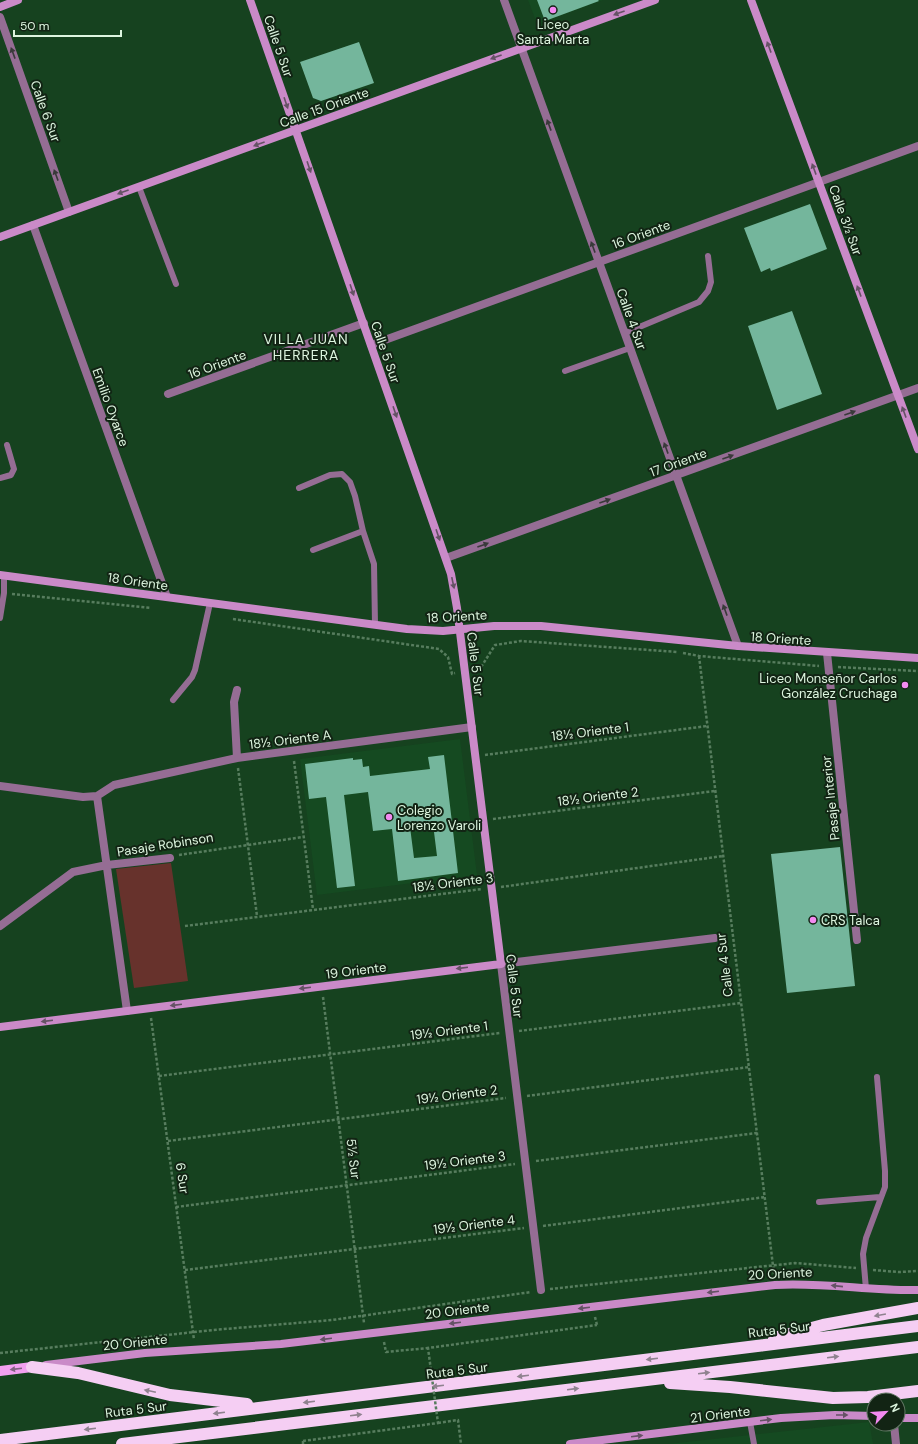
<svg xmlns="http://www.w3.org/2000/svg" width="918" height="1444" viewBox="0 0 918 1444" font-family="'DM Sans',sans-serif">
  <style>
    .built { fill: #154a21 }
    .green { fill: #67322c }
    .building { fill: #74b69c; fill-rule: evenodd }
    .lines { fill: none; stroke-linecap: round; stroke-linejoin: round }
    .path { stroke: #577d5e; stroke-width: 2.5; stroke-dasharray: 3 2; stroke-linecap: butt }
    .lane { stroke: #956d94; stroke-width: 6 }
    .street { stroke: #956d94; stroke-width: 8 }
    .secondary { stroke: #ca8ac8; stroke-width: 8 }
    .primary { stroke: #f2a0f0; stroke-width: 10 }
    .highway { stroke: #f5cef3; stroke-width: 12 }
    .path-bridge { stroke: #577d5e; stroke-width: 2.5; stroke-dasharray: 3 2; stroke-linecap: butt }
    .oneway { fill: #655265 }
    .oneway2 { fill: #393a3a }
    .oneway3 { fill: #8f828f }
    .oneway4 { fill: #826282 }
    .poi-dot { fill: #f38af1; stroke: #122414; stroke-width: 1.5 }
    .labels { text-anchor: middle; stroke-width: 4; stroke-linejoin: round; paint-order: stroke }
    .poi-label { font-size: 13px; fill: #ddf5df; stroke: #122414; text-anchor: start }
    .street-label { font-size: 13px; fill: #ddf5df; stroke: #122414 }
    .neighbourhood-label { font-size: 14px; letter-spacing: 1px; fill: #ddf5df; stroke: #122414 }
  </style>
  <rect width="100%" height="100%" fill="#16421f"/>
  <!-- built -->
  <path class="built" d="M528,0H603L537,24Z
    M460,739L477,875L317,895L300,759Z
    M869,1422L873,1444H668Z"/>
  <!-- green -->
  <path class="green" d="M171,863L188,981L134,988L116,869Z"/>
  <!-- building -->
  <path class="building" d="M537,0H598L599,1L545,21Z
    M359,42L374,83L321,101L313,98L300,62Z
    M810,204L827,249L771,271L770,268L761,272L744,228Z
    M792,311L822,394L777,410L748,326Z
    M444,755L458,873L398,881L392,829L373,831L368,792L344,795L355,886L337,888L326,797L309,799L305,764L353,758V760L362,759L363,767L369,766L370,776L430,769L428,757ZM433,824L437,856L414,858L410,827Z
    M840,847L855,986L787,993L771,854Z"/>
  <g class="lines">
    <!-- path -->
    <path class="path" d="M12,594L151,608
      M233,619L439,649L448,657L452,674L455,673
      M683,653L699,656L819,666
      M699,656L774,1274
      M838,667L918,671
      M474,672H478L495,645L521,641L678,652
      M485,755L707,726
      M294,761L313,909
      M238,768L257,916
      M493,819L715,791
      M179,855L303,837
      M501,887L723,856
      M185,926L482,889
      M323,997L364,1323
      M151,1018L194,1340
      M519,1031L741,1003
      M159,1076L500,1033
      M527,1096L749,1067
      M168,1141L506,1098
      M536,1161L757,1133
      M176,1207L515,1164
      M543,1226L765,1197
      M185,1270L524,1228
      M873,1270L899,1272L918,1271
      M550,1289L795,1263L856,1268
      M595,1317L597,1325
      M384,1342L386,1352L428,1348
      M0,1353L213,1330L332,1320L531,1292
      M438,1423L458,1420L461,1444
      M303,1441V1444"/>
    <!-- lane -->
    <path class="lane" d="M139,187L176,284
      M625,333L699,302L708,291L711,282L708,256
      M565,371L630,348
      M0,478L11,475L14,469L7,445
      M299,488L330,475L342,474L350,482L355,496L363,531L374,564L375,625
      M313,550L363,531
      M0,618L4,593V575
      M173,700L192,677L195,670L210,603
      M819,1202L880,1197
      M866,1289L863,1254L866,1238L885,1187V1171L877,1077
      M750,1422L754,1444"/>
    <!-- street -->
    <path class="street" d="M504,0L738,646
      M0,17L69,212
      M33,225L167,597
      M371,345L918,146
      M168,394L364,323
      M446,558L918,388
      M827,653L857,940
      M237,758L234,702L237,690
      M0,786L83,797L97,796L114,785L237,758L472,727
      M97,796L127,1011
      M0,926L73,872L107,865L170,858
      M541,1290L501,964L715,938
      M894,1424L896,1444"/>
    <!-- secondary -->
    <path class="secondary" d="M751,0L918,449
      M0,7L18,0
      M0,237L655,0
      M0,575L407,629L443,631L494,626H541L738,646L918,658
      M0,1027L501,964L457,608L451,574L250,0
      M46,1365L145,1353L281,1344L775,1285C823,1282 870,1291 918,1290
      M898,1418H918
      M570,1444L781,1418L835,1415L874,1416"/>
    <!-- primary -->
    <path class="primary" d="M0,1371L32,1367"/>
    <!-- highway -->
    <path class="highway" d="M774,1338L823,1325L918,1308
      M32,1367L78,1373L170,1395L247,1404
      M670,1383L730,1387L833,1398L868,1397L918,1391
      M0,1440L918,1326
      M122,1444L918,1347"/>
    <!-- path-bridge -->
    <path class="path-bridge" d="M303,1441L438,1423L428,1348L597,1325"/>
  </g>
  <!-- one-way arrows -->
  <defs><path id="oneway-solid" d="M-6-.8H1V-3.2L6.5 0L1 3.2V.8H-6Z"/></defs>
  <g class="oneway">
    <use href="#oneway-solid" transform="translate(619 13) rotate(160)"/>
    <use href="#oneway-solid" transform="translate(769 47) rotate(-110)"/>
    <use href="#oneway-solid" transform="translate(496 57) rotate(160)"/>
    <use href="#oneway-solid" transform="translate(286 103) rotate(71)"/>
    <use href="#oneway-solid" transform="translate(259 144) rotate(160)"/>
    <use href="#oneway-solid" transform="translate(309 167) rotate(71)"/>
    <use href="#oneway-solid" transform="translate(814 169) rotate(-110)"/>
    <use href="#oneway-solid" transform="translate(123 192) rotate(160)"/>
    <use href="#oneway-solid" transform="translate(352 290) rotate(71)"/>
    <use href="#oneway-solid" transform="translate(859 291) rotate(-110)"/>
    <use href="#oneway-solid" transform="translate(395 412) rotate(71)"/>
    <use href="#oneway-solid" transform="translate(904 412) rotate(-110)"/>
    <use href="#oneway-solid" transform="translate(438 535) rotate(71)"/>
    <use href="#oneway-solid" transform="translate(453 583) rotate(78)"/>
    <use href="#oneway-solid" transform="translate(462 968) rotate(173)"/>
    <use href="#oneway-solid" transform="translate(305 988) rotate(173)"/>
    <use href="#oneway-solid" transform="translate(176 1005) rotate(173)"/>
    <use href="#oneway-solid" transform="translate(47 1021) rotate(173)"/>
    <use href="#oneway-solid" transform="translate(837 1286) rotate(-174)"/>
    <use href="#oneway-solid" transform="translate(713 1292) rotate(173)"/>
    <use href="#oneway-solid" transform="translate(584 1308) rotate(173)"/>
    <use href="#oneway-solid" transform="translate(455 1323) rotate(173)"/>
    <use href="#oneway-solid" transform="translate(326 1339) rotate(173)"/>
    <use href="#oneway-solid" transform="translate(842 1415)"/>
    <use href="#oneway-solid" transform="translate(766 1420) rotate(-7)"/>
    <use href="#oneway-solid" transform="translate(637 1436) rotate(-7)"/>
  </g>
  <g class="oneway2">
    <use href="#oneway-solid" transform="translate(13 53) rotate(-110)"/>
    <use href="#oneway-solid" transform="translate(549 125) rotate(-110)"/>
    <use href="#oneway-solid" transform="translate(56 175) rotate(-110)"/>
    <use href="#oneway-solid" transform="translate(593 247) rotate(-110)"/>
    <use href="#oneway-solid" transform="translate(850 413) rotate(-20)"/>
    <use href="#oneway-solid" transform="translate(666 448) rotate(-110)"/>
    <use href="#oneway-solid" transform="translate(728 457) rotate(-20)"/>
    <use href="#oneway-solid" transform="translate(605 501) rotate(-20)"/>
    <use href="#oneway-solid" transform="translate(483 545) rotate(-20)"/>
    <use href="#oneway-solid" transform="translate(725 610) rotate(-110)"/>
  </g>
  <g class="oneway3">
    <use href="#oneway-solid" transform="translate(880 1315) rotate(170)"/>
    <use href="#oneway-solid" transform="translate(833 1357) rotate(-7)"/>
    <use href="#oneway-solid" transform="translate(652 1359) rotate(173)"/>
    <use href="#oneway-solid" transform="translate(704 1373) rotate(-7)"/>
    <use href="#oneway-solid" transform="translate(523 1376) rotate(173)"/>
    <use href="#oneway-solid" transform="translate(438 1386) rotate(173)"/>
    <use href="#oneway-solid" transform="translate(573 1389) rotate(-7)"/>
    <use href="#oneway-solid" transform="translate(150 1391) rotate(-168)"/>
    <use href="#oneway-solid" transform="translate(309 1402) rotate(173)"/>
    <use href="#oneway-solid" transform="translate(219 1413) rotate(173)"/>
    <use href="#oneway-solid" transform="translate(356 1415) rotate(-7)"/>
    <use href="#oneway-solid" transform="translate(90 1429) rotate(173)"/>
  </g>
  <use class="oneway4" href="#oneway-solid" transform="translate(16 1369) rotate(173)"/>
  <!-- markers -->
  <g class="poi-dot">
    <circle cx="553" cy="10" r="4"/>
    <circle cx="905" cy="685" r="4"/>
    <circle cx="389" cy="817" r="4"/>
    <circle cx="813" cy="920" r="4"/>
  </g>
  <g class="labels">
    <!-- poi labels -->
    <g class="poi-label">
      <text x="553" y="29" text-anchor="middle">Liceo<tspan x="553" dy="15">Santa Marta</tspan></text>
      <text x="897" y="683" text-anchor="end">Liceo Monseñor Carlos<tspan x="897" dy="15">González Cruchaga</tspan></text>
      <text x="397" y="815">Colegio<tspan x="397" dy="15">Lorenzo Varoli</tspan></text>
      <text x="821" y="925">CRS Talca</text>
    </g>
    <!-- street labels -->
    <g class="street-label">
      <text transform="translate(279 46) rotate(71)" y="5">Calle 5 Sur</text>
      <text transform="translate(324 107) rotate(-20)" y="5">Calle 15 Oriente</text>
      <text transform="translate(46 111) rotate(70)" y="5">Calle 6 Sur</text>
      <text transform="translate(846 220) rotate(70)" y="5">Calle 3½ Sur</text>
      <text transform="translate(641 234) rotate(-20)" y="5">16 Oriente</text>
      <text transform="translate(632 319) rotate(70)" y="5">Calle 4 Sur</text>
      <text transform="translate(386 352) rotate(71)" y="5">Calle 5 Sur</text>
      <text transform="translate(217 364) rotate(-20)" y="5">16 Oriente</text>
      <text transform="translate(111 407) rotate(70)" y="5">Emilio Oyarce</text>
      <text transform="translate(678 462) rotate(-20)" y="5">17 Oriente</text>
      <text transform="translate(138 581) rotate(8)" y="5">18 Oriente</text>
      <text transform="translate(457 616) rotate(-3)" y="5">18 Oriente</text>
      <text transform="translate(781 638) rotate(4)" y="5">18 Oriente</text>
      <text transform="translate(476 664) rotate(83)" y="5">Calle 5 Sur</text>
      <text transform="translate(590 731) rotate(-7)" y="5">18½ Oriente 1</text>
      <text transform="translate(290 739) rotate(-7)" y="5">18½ Oriente A</text>
      <text transform="translate(598 796) rotate(-7)" y="5">18½ Oriente 2</text>
      <text transform="translate(830 798) rotate(-96)" y="5">Pasaje Interior</text>
      <text transform="translate(165 844) rotate(-9)" y="5">Pasaje Robinson</text>
      <text transform="translate(453 882) rotate(-7)" y="5">18½ Oriente 3</text>
      <text transform="translate(724 965) rotate(-97)" y="5">Calle 4 Sur</text>
      <text transform="translate(356 970) rotate(-7)" y="5">19 Oriente</text>
      <text transform="translate(515 986) rotate(83)" y="5">Calle 5 Sur</text>
      <text transform="translate(449 1030) rotate(-7)" y="5">19½ Oriente 1</text>
      <text transform="translate(457 1094) rotate(-7)" y="5">19½ Oriente 2</text>
      <text transform="translate(354 1159) rotate(83)" y="5">5½ Sur</text>
      <text transform="translate(465 1160) rotate(-7)" y="5">19½ Oriente 3</text>
      <text transform="translate(183 1178) rotate(82)" y="5">6 Sur</text>
      <text transform="translate(474 1224) rotate(-7)" y="5">19½ Oriente 4</text>
      <text transform="translate(780 1273) rotate(-3)" y="5">20 Oriente</text>
      <text transform="translate(457 1310) rotate(-7)" y="5">20 Oriente</text>
      <text transform="translate(779 1329) rotate(-7)" y="5">Ruta 5 Sur</text>
      <text transform="translate(135 1342) rotate(-6)" y="5">20 Oriente</text>
      <text transform="translate(457 1370) rotate(-7)" y="5">Ruta 5 Sur</text>
      <text transform="translate(136 1409) rotate(-7)" y="5">Ruta 5 Sur</text>
      <text transform="translate(720 1414) rotate(-7)" y="5">21 Oriente</text>
    </g>
    <!-- neighbourhood labels -->
    <g class="neighbourhood-label">
      <text x="306" y="344">VILLA JUAN<tspan x="306" dy="16">HERRERA</tspan></text>
    </g>
  </g>
  <!-- north arrow -->
  <g transform="translate(886 1412) rotate(65)"><circle r="19" fill="#122414" stroke="#637865"/>
  <path d="M0-3L7 15L0 10L-7 15Z" fill="#f38af1"/>
  <text y="-6" font-size="11" font-weight="bold" text-anchor="middle" fill="#ddf5df">N</text>
  </g>
  <!-- scale -->
  <path d="M14 30v6h107v-6" fill="none" stroke="#ddf5df" stroke-width="2"/>
  <text x="20" y="30" font-size="12" fill="#ddf5df" stroke="#122414" stroke-width="3" paint-order="stroke">50 m</text>
</svg>
